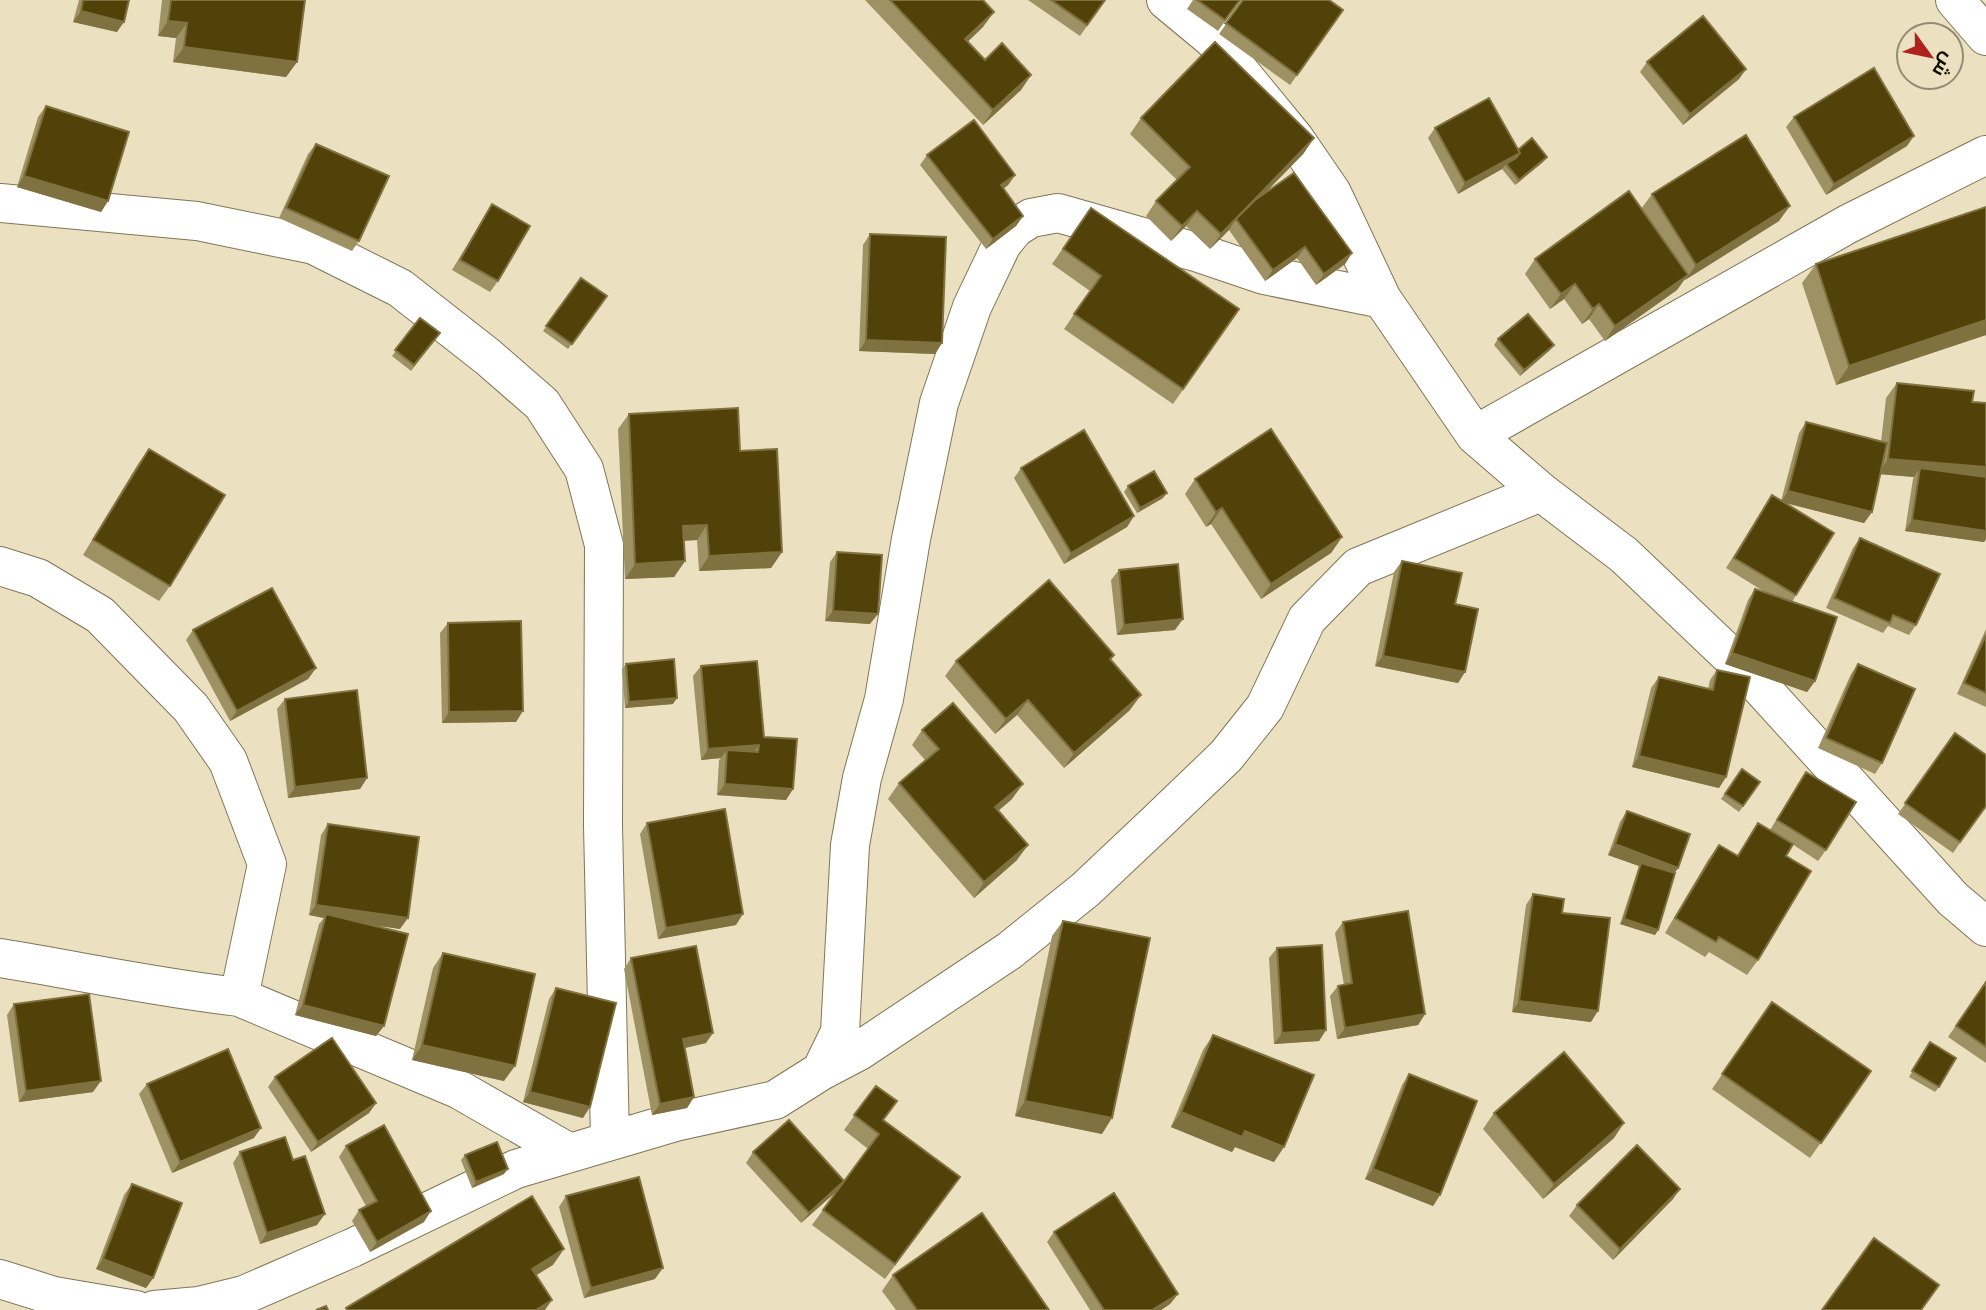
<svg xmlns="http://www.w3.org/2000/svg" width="1986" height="1310" viewBox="0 0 1986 1310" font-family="'Noto Sans',Cairo,sans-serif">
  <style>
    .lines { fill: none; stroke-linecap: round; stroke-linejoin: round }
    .minor-casing { stroke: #7f7558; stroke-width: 40 }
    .minor { stroke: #fff; stroke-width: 38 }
    .wall { fill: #9e9264 }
    .shaded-wall { fill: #807240 }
    .building { fill: #524209; stroke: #807240; stroke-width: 2 }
  </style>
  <rect width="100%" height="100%" fill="#ebe1c0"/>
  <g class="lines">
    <!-- minor casing -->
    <g class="minor-casing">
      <path id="minor" d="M1166,0L1213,39L1295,139L1332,193L1382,299L1475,435L1848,224L1986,155
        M1955,0L1986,36
        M0,203L197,221L314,245L400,288L488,357L542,404L584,469L604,545L603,825L610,1139
        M1475,435L1541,492L1624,555L1746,671L1953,899L1986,927
        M0,566L38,578L100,615L191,708L228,761L267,864L239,997C159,988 80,971 0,958
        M239,997L458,1089L568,1152
        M821,1071L859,1051L1009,951L1085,890L1155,824L1226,756L1265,707L1307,619L1358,567L1541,492
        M0,1279L54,1296L136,1310
        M154,1310L199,1306L244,1295L352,1248L516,1169L675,1122L775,1100L821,1071L840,1032L850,845L862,778L884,699L911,539L939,403L972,307L1002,244L1015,228L1031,218L1058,213L1199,253L1264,275L1382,299"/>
    </g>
    <!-- minor -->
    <use href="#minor" class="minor"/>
  </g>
  <!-- wall -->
  <path class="wall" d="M79,0H129L117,32L73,22Z
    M162,0H305L297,62L286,77L173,62L176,38L158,36Z
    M865,0H983V27L968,41L985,60L1031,75L1021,90L983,125Z
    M1028,0H1105L1080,36Z
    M1193,0H1240L1218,31L1187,9Z
    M1243,0L1343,10L1290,85L1219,34Z
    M1647,62L1746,69L1739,79L1683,125L1640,72Z
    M46,106L108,201L101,212L17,187L38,117Z
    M1794,117L1907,146L1826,195L1786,127Z
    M1141,118L1304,153L1264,194L1352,253L1345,264L1316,285L1297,258L1265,281L1229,230L1210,249L1186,226L1171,241L1146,216L1156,201L1177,180L1130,134Z
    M1435,128L1518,150L1543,162L1515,185L1502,169L1458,194L1428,138Z
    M316,144L359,241L352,251L279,218L308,154Z
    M927,155L1015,175L1008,185L1003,189L1023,216L1016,226L986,249L920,165Z
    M1652,194L1779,221L1685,280L1684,279L1677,290L1605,341L1589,319L1582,324L1564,299L1550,309L1525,274L1535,259L1641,209Z
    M492,204L498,281L490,292L452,270Z
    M1986,207V335L1836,385L1802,283L1816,264Z
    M1091,208L1239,309L1173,404L1064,329L1090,291L1052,264Z
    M870,234L942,343L935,354L859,351L863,245Z
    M581,278L607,296L568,349L543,331Z
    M420,318L440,333L411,371L392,356Z
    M1498,339L1550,350L1520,376L1494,345Z
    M1897,383L1972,402L1986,403V539L1984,542L1905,531L1913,479L1914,477L1880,474L1872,512L1864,523L1784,502L1796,595L1792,602L1815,681L1807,692L1725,664L1748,600L1755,589L1768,594L1726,568L1772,495L1781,501L1799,433L1806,422L1881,442L1886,398Z
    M629,414L740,451L782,552L771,568L699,571L697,540L684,541L685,561L674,577L625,579L618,429Z
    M149,449L170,586L159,601L83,555L138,464Z
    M1021,468L1134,516L1127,527L1064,564L1014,478Z
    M1195,479L1342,537L1331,553L1261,599L1211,524L1206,527L1185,494Z
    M1128,486L1163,498L1137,513L1124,492Z
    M1860,538L1916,625L1909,635L1888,626L1883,633L1826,608L1853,548Z
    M837,552L870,624L825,621L830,562Z
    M1402,561L1455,604L1465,672L1458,683L1375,666L1394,572Z
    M1119,570L1175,630L1117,635L1111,580Z
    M448,623L516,722L442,723L440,633Z
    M1986,629V707L1957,694Z
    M193,630L316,668L308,679L230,721L186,640Z
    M1114,655L1111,660L1130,710L1064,768L1017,715L995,734L945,676L956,661Z
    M626,664L673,704L625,708L622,669Z
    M1858,664L1882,763L1875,774L1818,748L1851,674Z
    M701,666L764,737L793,789L786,800L717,795L719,760L721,758L701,760L693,676Z
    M1717,670L1726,777L1719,788L1632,767L1651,688L1659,677L1708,689L1710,680Z
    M285,699L367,778L360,789L288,798L277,709Z
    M922,730L1012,799L998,811L1017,860L974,898L888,799L899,783L925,760L912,745Z
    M1955,733L1986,806L1953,853L1898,814Z
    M1742,769L1760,782L1739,812L1721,799Z
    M1806,772L1826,850L1818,861L1792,844L1786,856L1758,960L1747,975L1709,952L1705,957L1665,933L1708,860L1719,845L1737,856L1758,823L1770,830Z
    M1627,811L1678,868L1674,873L1658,930L1655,935L1620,924L1639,866L1608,855L1620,822Z
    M647,823L736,925L658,939L640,834Z
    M328,824L400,929L367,924L384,1026L376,1036L295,1015L319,924L324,918L309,915L321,835Z
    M1533,894L1562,913L1591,1022L1512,1012L1526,905Z
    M1063,921L1102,1134L1015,1116L1052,936Z
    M1343,922L1425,1014L1418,1025L1337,1039L1330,996L1338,986L1344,985L1335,933Z
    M1277,948L1326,1030L1319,1041L1274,1044L1269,958Z
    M443,953L504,1081L412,1060L433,968Z
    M631,958L706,1043L685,1048L694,1097L687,1108L652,1115L624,969Z
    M1986,981V1063L1948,1037Z
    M556,988L583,1118L523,1102L549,999Z
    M1772,1002L1871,1071L1810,1158L1712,1089Z
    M14,1004L93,1092L19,1102L7,1015Z
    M1213,1035L1274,1162L1235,1147L1232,1152L1171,1127L1203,1050Z
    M1926,1048L1939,1087L1935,1092L1909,1077Z
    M1409,1074L1440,1195L1433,1206L1365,1179L1402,1085Z
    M275,1077L376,1103L369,1113L311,1152L268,1087Z
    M147,1084L254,1138L172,1173L139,1094Z
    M876,1086L883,1120L960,1177L885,1279L812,1225L837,1191L801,1223L746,1163L753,1152L844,1181L868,1149L844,1130Z
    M1494,1113L1614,1138L1543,1199L1483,1129Z
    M346,1146L424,1222L370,1252L352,1221L359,1210L366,1206L339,1157Z
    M240,1152L293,1160L317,1225L260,1244L233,1163Z
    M465,1155L504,1174L472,1188L461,1160Z
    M132,1184L153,1278L146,1288L96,1269L124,1195Z
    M566,1196L655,1279L584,1298L559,1207Z
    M1673,1199L1613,1260L1569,1216L1577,1205Z
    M1054,1232L1178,1294L1170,1304L1161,1310H1090L1047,1242Z
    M893,1275L1049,1310H896L882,1291Z"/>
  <!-- shaded-wall -->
  <path class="shaded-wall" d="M81,11L124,22L117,32L73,22Z
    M994,12L983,27L955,54L965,39Z
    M168,21L187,23L176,38L158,36Z
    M184,47L297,62L286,77L173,62Z
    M1746,69L1739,79L1683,125L1690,114Z
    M1031,75L1021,90L983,125L993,110Z
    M1914,136L1907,146L1826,195L1834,184Z
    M1314,138L1304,153L1238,221L1236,219L1229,230L1210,249L1221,234Z
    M1520,153L1512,163L1506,164L1502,169L1458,194L1465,183Z
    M1547,157L1543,162L1515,185L1519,180Z
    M1015,175L1008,185L993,196L1001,185Z
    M24,176L108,201L101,212L17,187Z
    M1790,206L1779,221L1685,280L1696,265Z
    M1197,211L1186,226L1171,241L1182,226Z
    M1023,216L1016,226L986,249L993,239Z
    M1305,247L1297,258L1265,281L1273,270Z
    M1352,253L1345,264L1316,285L1324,274Z
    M1688,275L1677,290L1605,341L1615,326Z
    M1575,284L1564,299L1550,309L1561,294Z
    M1599,304L1589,319L1582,324L1593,309Z
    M1986,320V335L1836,385L1849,366Z
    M866,340L942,343L935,354L859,351Z
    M1554,345L1550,350L1520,376L1524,370Z
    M1888,459L1986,467V483L1920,468L1914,477L1878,474Z
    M1788,491L1872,512L1864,523L1781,502Z
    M1167,493L1163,498L1137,513L1140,508Z
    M1222,508L1211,524L1206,527L1216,512Z
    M1134,516L1127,527L1064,564L1071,553Z
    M1912,520L1986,531V539L1984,542L1905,531Z
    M707,525L697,540L673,541L683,526Z
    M1342,537L1331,553L1261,599L1271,584Z
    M782,552L771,568L699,571L709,556Z
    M685,561L674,577L625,579L635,564Z
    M833,611L878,614L870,624L825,621Z
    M1183,619L1175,630L1117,635L1124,625Z
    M1732,653L1815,681L1807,692L1725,664Z
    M1383,656L1465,672L1458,683L1375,666Z
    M316,668L308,679L230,721L237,711Z
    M1141,695L1130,710L1064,768L1074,753Z
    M677,698L673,704L625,708L629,702Z
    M1028,700L1017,715L995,734L1006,719Z
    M523,711L516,722L442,723L449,712Z
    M759,745L752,755L727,750L721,758L701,760L708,749Z
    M1639,756L1726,777L1719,788L1632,767Z
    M367,778L360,789L288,798L295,787Z
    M725,784L793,789L786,800L717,795Z
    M1023,784L1012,799L985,822L995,807Z
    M1615,844L1678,868L1671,878L1641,863L1639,866L1608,855Z
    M1028,845L1017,860L974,898L984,882Z
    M316,905L408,918L400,929L325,918L326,914L324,918L309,915Z
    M743,914L736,925L658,939L666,928Z
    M1624,919L1658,930L1655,935L1620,924Z
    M1519,1001L1598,1011L1591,1022L1512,1012Z
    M303,1005L384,1026L376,1036L295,1015Z
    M1425,1014L1418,1025L1337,1039L1345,1028Z
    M1326,1030L1319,1041L1274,1044L1282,1033Z
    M713,1033L706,1043L676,1050L683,1039Z
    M422,1045L515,1066L504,1081L412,1060Z
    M101,1081L93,1092L19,1102L26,1091Z
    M530,1092L590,1107L583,1118L523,1102Z
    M694,1097L687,1108L652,1115L660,1104Z
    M1025,1101L1112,1118L1102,1134L1015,1116Z
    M376,1103L369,1113L311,1152L318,1142Z
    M1181,1112L1245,1131L1284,1147L1274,1162L1235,1147L1232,1152L1171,1127Z
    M1624,1123L1614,1138L1543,1199L1554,1184Z
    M261,1128L254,1138L172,1173L180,1162Z
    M508,1169L504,1174L472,1188L476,1182Z
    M1373,1169L1440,1195L1433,1206L1365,1179Z
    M844,1181L837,1191L801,1223L809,1213Z
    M1680,1189L1673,1199L1613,1260L1620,1249Z
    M431,1211L424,1222L370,1252L377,1242Z
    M325,1214L317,1225L260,1244L267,1233Z
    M564,1249L553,1265L522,1284L532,1269Z
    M103,1259L153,1278L146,1288L96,1269Z
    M663,1268L655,1279L584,1298L591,1288Z
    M1178,1294L1170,1304L1161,1310H1152Z
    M552,1300L545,1310H536Z"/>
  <!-- building -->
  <path class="building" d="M83,0H129L124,22L81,11Z
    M171,0H305L297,62L184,47L187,23L168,21Z
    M890,0H983L994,12L965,39L985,60L1002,43L1031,75L993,110Z
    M1051,0H1105L1087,25Z
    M1197,0H1240L1225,20Z
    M1243,0H1329L1343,10L1297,75L1226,23Z
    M1703,16L1746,69L1690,114L1647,62Z
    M1215,42L1314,138L1221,234L1197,211L1182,226L1156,201L1190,167L1141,118Z
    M1874,68L1914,136L1834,184L1794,117Z
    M1489,98L1520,153L1465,183L1435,128Z
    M46,106L129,132L108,201L24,176Z
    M974,120L1015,175L1001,185L1023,216L993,239L927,155Z
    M1746,135L1790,206L1696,265L1652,194Z
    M1532,138L1547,157L1519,180L1506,164L1516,158L1520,153L1518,150Z
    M316,144L389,176L359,241L286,208Z
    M1294,173L1352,253L1324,274L1305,247L1273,270L1236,219L1255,200Z
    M1629,191L1688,275L1615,326L1599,304L1593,309L1575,284L1561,294L1535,259Z
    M492,204L530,226L498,281L460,260Z
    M1986,207V320L1849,366L1816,264Z
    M1091,208L1239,309L1183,389L1074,314L1101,276L1063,249Z
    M870,234L946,237L942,343L866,340Z
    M581,278L607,296L572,344L546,326Z
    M1528,314L1554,345L1524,370L1498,339Z
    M420,318L440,333L414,365L395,350Z
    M1897,383L1974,391L1972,402L1986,403V467L1888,459Z
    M738,408L740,451L777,449L782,552L709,556L707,525L683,526L685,561L635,564L629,414Z
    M1806,422L1887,443L1872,512L1788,491Z
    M1271,429L1342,537L1271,584L1222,508L1216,512L1195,479Z
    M1084,430L1134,516L1071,553L1021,468Z
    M149,449L225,495L170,586L93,540Z
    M1920,468L1986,477V531L1912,520Z
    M1154,471L1167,493L1140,508L1128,486Z
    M1772,495L1834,533L1796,595L1734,558Z
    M1860,538L1940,574L1916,625L1893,615L1890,623L1834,598Z
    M837,552L882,555L878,614L833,611Z
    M1402,561L1462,573L1455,604L1478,609L1465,672L1383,656Z
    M1178,564L1183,619L1124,625L1119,570Z
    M1049,580L1114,655L1110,659L1141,695L1074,753L1028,700L1006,719L956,661Z
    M272,588L316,668L237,711L193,630Z
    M1755,589L1837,617L1815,681L1732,653Z
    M521,621L523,711L449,712L448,623Z
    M1986,635V693L1964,683Z
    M674,659L677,698L629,702L626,664Z
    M757,661L764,737L797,739L793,789L725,784L727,750L758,752L759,745L708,749L701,666Z
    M1858,664L1915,689L1882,763L1826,738Z
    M1717,670L1750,677L1726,777L1639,756L1659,677L1713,690Z
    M357,690L367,778L295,787L285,699Z
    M953,703L1023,784L995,807L1028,845L984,882L899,783L939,749L922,730Z
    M1955,733L1986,755V806L1960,842L1905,803Z
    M1742,769L1760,782L1743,806L1725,794Z
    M1806,772L1856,802L1826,850L1777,820Z
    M725,809L743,914L666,928L647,823Z
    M1627,811L1690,834L1678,868L1615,844Z
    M1758,823L1793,844L1786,856L1811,871L1758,960L1719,937L1716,942L1675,918L1719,845L1738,856Z
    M328,824L419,837L408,918L316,905Z
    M1641,863L1675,873L1658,930L1624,919Z
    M1533,894L1564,899L1562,913L1610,918L1598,1011L1519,1001Z
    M1408,911L1425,1014L1345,1028L1338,986L1352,983L1343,922Z
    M326,914L408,934L384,1026L303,1005Z
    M1063,921L1150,938L1112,1118L1025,1101Z
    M1322,945L1326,1030L1282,1033L1277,948Z
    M696,946L713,1033L683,1039L694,1097L660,1104L631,958Z
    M443,953L535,974L515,1066L422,1045Z
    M1986,982V1047L1956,1026Z
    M556,988L616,1003L590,1107L530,1092Z
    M89,994L101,1081L26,1091L14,1004Z
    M1772,1002L1871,1071L1821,1143L1722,1074Z
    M1213,1035L1314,1075L1284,1147L1245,1131L1242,1137L1181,1112Z
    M332,1038L376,1103L318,1142L275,1077Z
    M1930,1042L1956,1058L1939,1087L1912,1071Z
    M228,1049L261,1128L180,1162L147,1084Z
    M1564,1052L1624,1123L1554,1184L1494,1113Z
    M1409,1074L1477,1101L1440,1195L1373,1169Z
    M876,1086L897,1101L883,1120L960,1177L895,1264L823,1210L879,1134L854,1115Z
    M789,1120L844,1181L809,1213L753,1152Z
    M384,1125L431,1211L377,1242L359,1210L377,1201L346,1146Z
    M285,1137L293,1160L305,1156L325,1214L267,1233L240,1152Z
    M497,1142L508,1169L476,1182L465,1155Z
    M1637,1145L1680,1189L1620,1249L1577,1205Z
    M639,1177L663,1268L591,1288L566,1196Z
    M132,1184L182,1203L153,1278L103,1259Z
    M1114,1193L1178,1294L1152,1310H1104L1054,1232Z
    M532,1196L564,1249L532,1269L552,1300L536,1310H347L346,1308Z
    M982,1213L1049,1310H917L893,1275Z
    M1874,1238L1939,1285L1921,1310H1822Z
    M326,1306L328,1310H316Z"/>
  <!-- north arrow -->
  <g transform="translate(1930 56) rotate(123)"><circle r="33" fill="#ebe1c0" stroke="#938b74" stroke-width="2"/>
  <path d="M0-5L12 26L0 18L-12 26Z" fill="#b1211c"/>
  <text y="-10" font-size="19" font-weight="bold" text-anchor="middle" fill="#0f0b03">ش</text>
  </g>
</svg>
